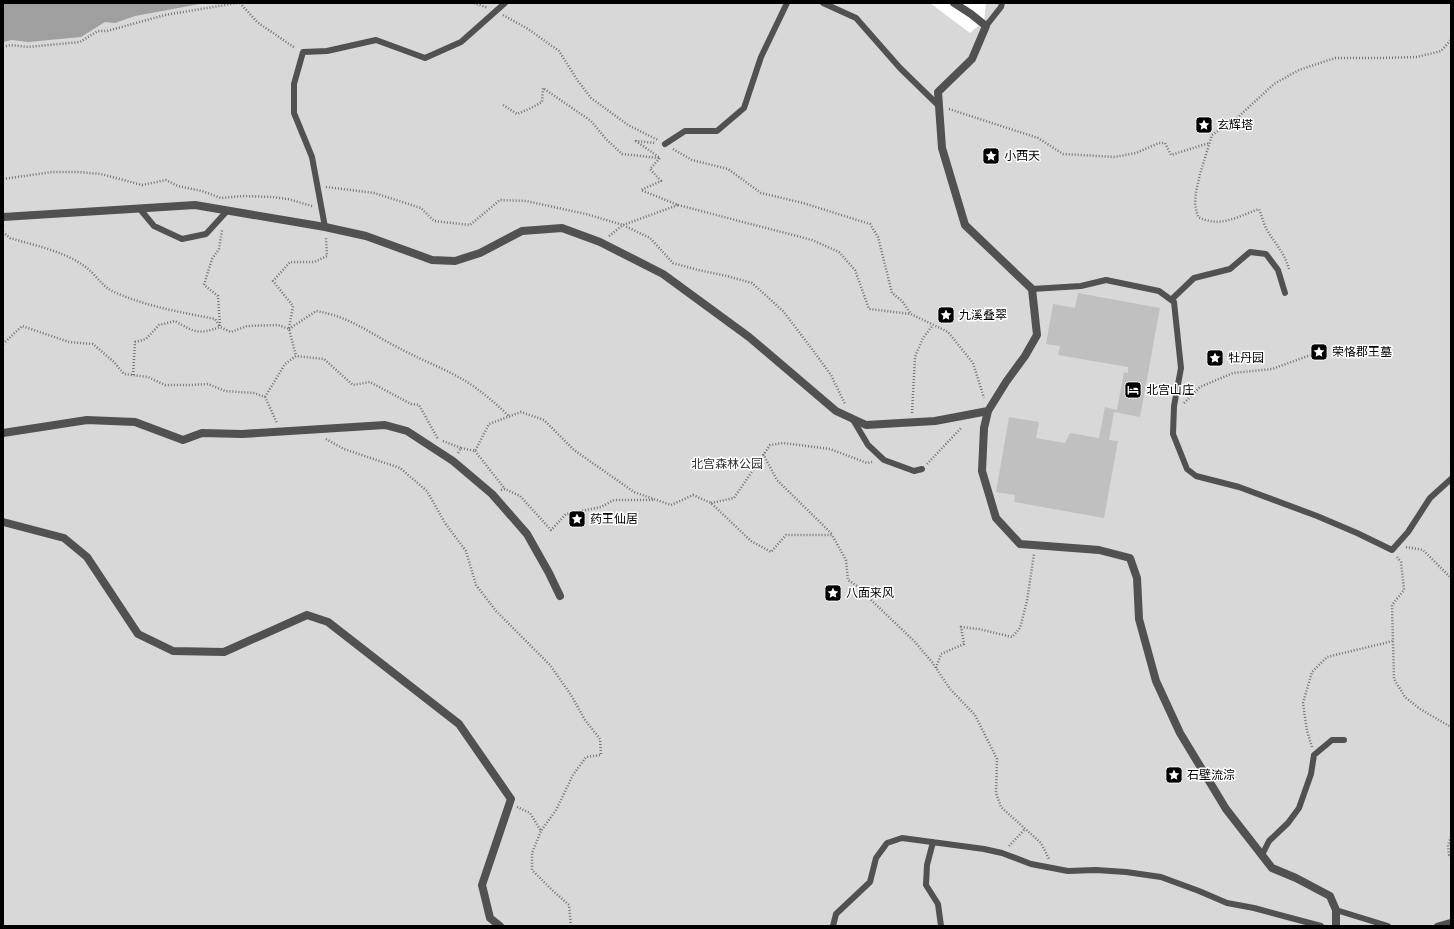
<svg xmlns="http://www.w3.org/2000/svg" width="1454" height="929" viewBox="0 0 1454 929" font-family="'Work Sans','Noto Sans SC',sans-serif">
  <style>
    .green { fill: #d8d8d8 }
    .water { fill: #9f9f9f }
    .building { fill: #c0c0c0 }
    .lines { fill: none; stroke-linecap: round; stroke-linejoin: round }
    .path { stroke: #737373; stroke-width: 2.5; stroke-dasharray: 1 2; stroke-linecap: butt }
    .service { stroke: #515151; stroke-width: 6 }
    .minor { stroke: #515151; stroke-width: 8 }
    .labels { text-anchor: middle; stroke-width: 3; stroke-linejoin: round; paint-order: stroke }
    .poi-label { font-size: 12px; fill: #000; stroke: #fff; text-anchor: start }
    .park-label { font-size: 12px; fill: #2f2f2f; stroke: #fff }
  </style>
  <rect width="100%" height="100%" fill="#fff"/>
  <!-- green -->
  <path class="green" d="M3,3H930L970,33L984,21L986,3H1451V926H3Z"/>
  <!-- water -->
  <path class="water" d="M3,3H205L135,16L115,23L105,22L81,37L28,42L12,40L3,42Z"/>
  <!-- building -->
  <path class="building" d="M1078,293L1160,308L1140,417L1114,412L1109,440L1118,441L1104,518L1014,502L1015,495L996,492L1009,417L1039,422L1036,438L1065,443L1070,433L1099,438L1105,407L1117,410L1124,372L1128,373V367L1058,355L1060,346L1046,344L1053,304L1075,308Z"/>
  <g class="lines">
    <!-- path -->
    <path class="path" d="M240,3L257,22L295,48
      M474,3L488,8
      M503,15L528,29L559,51L578,81L591,98L628,125L658,140
      M3,47L10,45L28,47L80,42L98,31H107L165,15L237,3
      M503,105L517,114L531,108L542,102L543,88L591,121L606,139L622,154L659,158
      M949,109L1038,138L1063,154L1115,157L1136,153L1159,143H1165L1171,155L1209,143
      M673,149L692,160L728,169L761,193L803,203L870,224L878,237L892,293L902,301L911,314
      M3,179L52,172H79L101,174L142,185L166,180L178,186L202,191L221,198L243,196L271,197L288,199L312,206
      M326,187L374,193L421,208L434,221L470,225L500,200L526,201L586,214L623,225L650,238L673,263L698,270L727,276L752,283L783,311L812,349L831,375L845,404
      M678,205L812,240L839,252L855,270L869,309L911,314L948,332L973,363L984,398
      M3,232L10,238C36,246 65,251 87,268C96,275 102,286 112,291C144,306 180,312 215,319L220,327
      M609,236L623,225L678,205L641,190L661,181L650,169L660,158L636,141L656,143
      M1289,269C1284,252 1276,245 1267,230C1264,225 1262,216 1259,209C1237,217 1220,228 1198,217L1195,205L1196,192L1200,174L1212,135L1237,118L1274,84L1299,70L1335,58H1380L1417,57L1441,51L1451,40
      M220,326L218,296L204,285L212,259L219,249L222,230
      M289,328L293,306L273,281L290,262H314L327,256L326,237
      M289,329L316,311C351,317 369,333 399,348C421,360 446,369 467,382C483,392 496,404 510,417
      M3,344L22,326L69,342L93,344L114,362L124,374L148,377L165,385H191L208,384L225,391L254,393L265,397L277,423
      M133,375L135,342L146,339L159,325L175,321C194,332 198,335 220,327L231,332L247,326L278,325L289,329L296,356
      M265,397L285,364L296,356L324,359L353,385L370,382L411,404L419,405L438,439
      M1184,403L1200,387L1233,373L1272,369L1319,352
      M912,413L915,357L923,338L933,325
      M326,439L344,449L400,468L427,491L445,523L466,551L476,585L496,611L550,665L571,695L585,720L600,739L601,755L586,757L573,775L556,810L541,831
      M443,441L461,448
      M475,451L505,489
      M458,453L461,448L475,451L489,424L521,412L544,420L574,450L634,492L671,505L693,495L711,503L751,541L771,552L786,535H832L846,560L848,580L863,590L870,599L914,641L932,662L950,689L975,715L997,759L996,793L1001,807L1041,843L1049,859
      M763,454L777,480L832,534
      M1451,459V464
      M927,464L962,427
      M501,490L505,489L520,496L551,530L566,514L601,507L614,500H654
      M711,503L734,498L770,445L783,443L830,449L867,463L872,462
      M1406,547L1423,550L1451,578
      M1397,557L1401,562L1404,590L1392,605L1394,679L1405,697L1420,709L1451,727
      M936,668L941,654L964,644L961,627L979,629L1012,637L1020,628L1027,601L1034,554
      M1312,747L1307,731L1303,703L1312,672L1327,657L1393,641
      M517,807L530,813L541,831L532,853V870L552,890L569,905L571,926
      M1451,837L1448,845L1449,855H1451
      M1009,846L1025,829"/>
    <!-- service -->
    <path class="service" d="M823,3L856,18L900,68L939,106
      M986,26L1001,7L1002,3
      M665,144L685,131H717L744,108L761,57L787,3
      M139,208L154,226L182,239L206,234L227,211
      M325,227L312,157L294,113V84L303,52L327,51L376,40L425,58L461,42L505,3
      M1032,289L1081,286L1106,280L1159,291L1174,302L1181,368L1174,406L1173,434L1187,469L1196,476L1239,487L1317,516L1357,533L1392,550L1408,532L1430,498L1451,479
      M1171,300L1194,278L1230,269L1250,252L1266,254L1278,270L1285,293
      M852,418L868,445L884,460L914,471L922,469
      M933,842L927,865L926,885L938,904L941,926
      M1262,855L1269,841L1288,823L1299,808L1311,774L1314,755L1332,740H1344
      M1336,910L1388,926
      M833,926L836,914L870,882L876,858L887,843L902,838L984,849L1002,853L1031,864L1068,871L1096,870L1126,872L1161,877L1199,891L1227,903L1254,908L1321,926
      M1437,926L1451,922"/>
    <!-- minor -->
    <path class="minor" d="M954,3L971,14L986,26L972,59L938,92L942,148L965,225L1032,289L1037,335L1025,356L1006,382L988,411L984,428L982,471L996,518L1020,544L1099,550L1130,558L1137,578L1139,619L1156,681L1180,733L1226,809L1272,868L1296,878L1330,896L1336,910V926
      M3,217L195,205L325,227L366,236L432,260L455,261L480,253L522,231L562,228L600,242L663,274L749,337L836,411L866,425L935,421L988,411
      M3,433L87,420L135,422L183,440L202,433L242,434L385,425L407,431L453,461L492,494L527,534L549,573L560,596
      M3,522L64,538L87,557L138,634L173,651L224,652L307,615L328,622L459,724L511,799L482,885L490,918L500,926"/>
  </g>
  <!-- icons -->
  <defs>
    <g id="sight-square" transform="scale(0.9)"><rect x="-9" y="-9" width="18" height="18" rx="4" fill="#000" stroke="#fff"/><path d="M0-6L1.8-2.2L6-1.7L2.9 1.2L3.7 5.4L0 3.3L-3.7 5.4L-2.9 1.2L-6-1.7L-1.8-2.2Z" fill="#fff"/></g>
    <g id="hotel-square" transform="scale(0.9)"><rect x="-9" y="-9" width="18" height="18" rx="4" fill="#000" stroke="#fff"/><path d="M-6-4.5h1.5V1H6V5H4.5V3h-9V5H-6ZM-4 0a1.8 1.8 0 1 1 3.6 0ZM.5 0V-2.5h3Q6-2.5 6 0Z" fill="#fff"/></g>
  </defs>
  <g fill-rule="evenodd">
    <use href="#sight-square" x="1204" y="125"/>
    <use href="#sight-square" x="991" y="156"/>
    <use href="#sight-square" x="946" y="315"/>
    <use href="#sight-square" x="1319" y="352"/>
    <use href="#sight-square" x="1215" y="358"/>
    <use href="#hotel-square" x="1133" y="390"/>
    <use href="#sight-square" x="577" y="519"/>
    <use href="#sight-square" x="833" y="593"/>
    <use href="#sight-square" x="1174" y="775"/>
  </g>
  <g class="labels">
    <!-- poi labels -->
    <g class="poi-label">
      <text x="1217" y="129">玄辉塔</text>
      <text x="1004" y="160">小西天</text>
      <text x="959" y="319">九溪叠翠</text>
      <text x="1332" y="356">荣恪郡王墓</text>
      <text x="1228" y="362">牡丹园</text>
      <text x="1146" y="394">北宫山庄</text>
      <text x="590" y="523">药王仙居</text>
      <text x="846" y="597">八面来风</text>
      <text x="1187" y="779">石壁流淙</text>
    </g>
    <!-- park labels -->
    <g class="park-label">
      <text x="727" y="468">北宫森林公园</text>
    </g>
  </g>
  <!-- border -->
  <rect width="1454" height="929" fill="none" stroke="#000000" stroke-width="8"/>
</svg>
